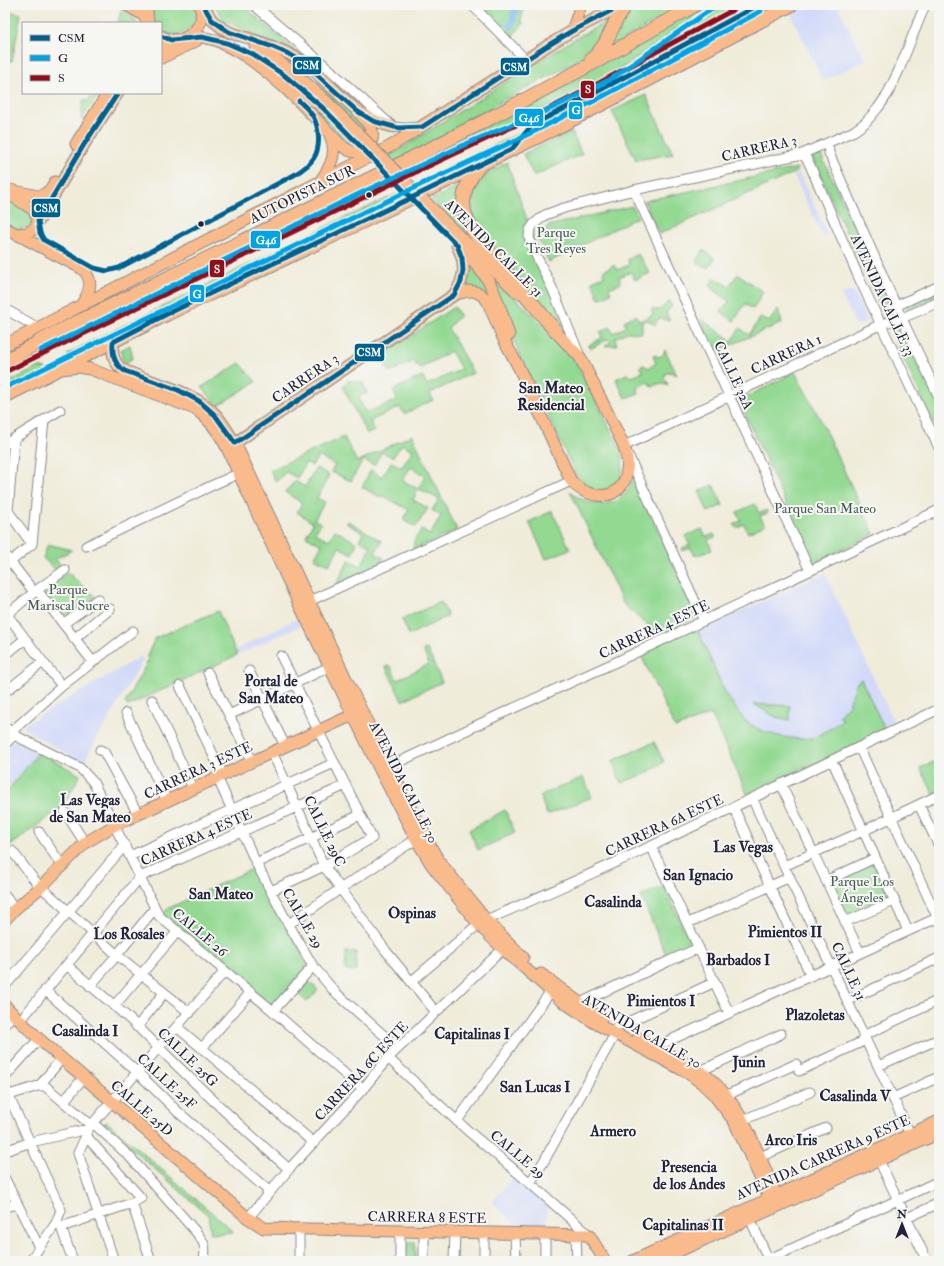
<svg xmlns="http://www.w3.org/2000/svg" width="944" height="1266" viewBox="0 0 944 1266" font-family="'IM FELL Double Pica',serif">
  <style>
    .built { fill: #d1d9f9 }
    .green { fill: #93d992; stroke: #5a7e66 }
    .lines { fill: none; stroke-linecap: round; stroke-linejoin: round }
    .canal { stroke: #7cb8ee; stroke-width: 7 }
    .minor-casing { stroke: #89878a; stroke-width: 11 }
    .major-casing { stroke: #89878a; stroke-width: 13 }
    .highway-casing { stroke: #89878a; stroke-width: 15 }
    .minor { stroke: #fff; stroke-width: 9 }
    .major { stroke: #fabb8c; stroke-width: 11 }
    .highway { stroke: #fabb8c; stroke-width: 13 }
    .major-bridge-casing { stroke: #89878a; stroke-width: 13; stroke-linecap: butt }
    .major-bridge { stroke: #fabb8c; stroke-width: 11 }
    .bus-1-casing { stroke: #f6f6f2; stroke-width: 8 }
    .bus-2-casing { stroke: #f6f6f2; stroke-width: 8 }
    .bus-3-casing { stroke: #f6f6f2; stroke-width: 8 }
    .bus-4-casing { stroke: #f6f6f2; stroke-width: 8 }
    .bus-1 { stroke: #00618e; stroke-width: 5 }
    .bus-2 { stroke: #01a3e3; stroke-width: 5 }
    .bus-3 { stroke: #8e101c; stroke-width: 5 }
    .bus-4 { stroke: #01a3e3; stroke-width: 5 }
    .bus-dot { fill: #22223b; stroke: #f6f6f2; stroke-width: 1.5 }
    .labels { text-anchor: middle; stroke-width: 4; stroke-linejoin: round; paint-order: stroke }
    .street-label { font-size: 14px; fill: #22223b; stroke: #f6f6f2 }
    .park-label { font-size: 14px; fill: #445955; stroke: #f6f6f2 }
    .neighbourhood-label { font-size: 15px; font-weight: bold; fill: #22223b; stroke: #f6f6f2 }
    .line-badge { stroke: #f6f6f2; stroke-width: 1.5 }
    .badge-label { font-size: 11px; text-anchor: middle; font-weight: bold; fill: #fff }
  </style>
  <rect width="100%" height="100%" fill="#f6f6f2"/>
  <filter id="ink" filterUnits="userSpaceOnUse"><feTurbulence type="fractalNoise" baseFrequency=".025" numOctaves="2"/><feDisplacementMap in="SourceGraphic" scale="8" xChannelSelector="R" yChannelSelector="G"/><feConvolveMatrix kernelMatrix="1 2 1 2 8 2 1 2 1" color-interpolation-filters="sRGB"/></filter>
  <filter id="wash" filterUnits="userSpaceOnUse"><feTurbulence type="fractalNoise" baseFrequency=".012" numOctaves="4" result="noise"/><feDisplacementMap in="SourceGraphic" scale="16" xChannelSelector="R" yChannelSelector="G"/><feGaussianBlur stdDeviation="0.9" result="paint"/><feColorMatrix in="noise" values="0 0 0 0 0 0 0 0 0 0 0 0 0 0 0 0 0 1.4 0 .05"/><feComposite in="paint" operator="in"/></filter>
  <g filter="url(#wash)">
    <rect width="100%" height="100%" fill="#f0ecda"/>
    <!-- built -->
    <path class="built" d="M810,5H837L866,60L823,81L791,15Z
      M799,173L828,234L827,236L823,237L794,176Z
      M853,290L868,321L857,326L841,294Z
      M825,573L894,722L884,726L886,732L767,785L698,631Z
      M296,619L301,626L237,655L235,650Z
      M141,656L143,660L83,763L24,729V725Z
      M17,741L38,753L5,792V748L10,742Z
      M516,1174L547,1202V1229L517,1228V1226L492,1202Z"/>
    <!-- green -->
    <path class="green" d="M152,5H197V22C183,34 180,39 161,31V23H154L152,18Z
      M214,5H243L302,57L225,21Z
      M486,5H525L521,20L524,24L512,36L480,8Z
      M638,5H685L606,49L616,24L631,8Z
      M703,5H711L625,66L590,87L553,105L465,141L402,169Z
      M765,5H782L530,135L543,123L640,73L736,20Z
      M721,7L725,8L728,13L727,18L655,57L653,54Z
      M121,10L133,17L137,23H118Z
      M5,11L21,14L12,61L5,60Z
      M613,18L592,53L495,105L481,116L395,162L389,156L574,39Z
      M290,65L312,77L366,129V134Z
      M299,90L353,145H350L298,93Z
      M91,93H100L81,120L83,100L89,101Z
      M646,95L673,154L636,160L612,111Z
      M572,132L582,154L534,176L523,154Z
      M520,133L506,147L449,174L434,175Z
      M814,154L821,155L939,408V436L812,157Z
      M507,162L567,334L532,295L469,215V194L477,180Z
      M797,168L798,171L659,234L644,201Z
      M433,182L63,363L68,354L84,345L336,222L421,183Z
      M463,184L459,212L460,220L493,262L431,200Z
      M5,197L27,210L34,220L31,226L17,230L5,223Z
      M632,206L638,217L549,262L538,239L548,226Z
      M703,250L715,259L707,269L696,261Z
      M638,254L650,273L635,280L631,272L619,277L621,283L609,288L611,293L599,299L592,281L604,276L603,271L614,265L617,270L629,265L628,259Z
      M466,260L489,288V298L462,288Z
      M487,270L546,328L573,356L621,450C624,466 625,485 607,490C601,492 593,492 588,488C584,486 581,480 577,477L521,358Z
      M738,274L763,292L753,309L745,304L734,321L721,312L729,301L709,286L715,278L729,286Z
      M939,290V297L908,311L907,305Z
      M669,301L672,306L666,313L670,321L660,318L657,320L655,325L648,320L642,322V333L627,332L615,338L617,345L605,346L611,342L608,339L590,349L589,345L602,338L600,332L610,327L613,333L626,327L624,321L636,315L639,321L653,315L651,309L660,310Z
      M454,307L460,315L448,328L473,373L430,393L433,400L404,414L400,407L370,421L375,431L367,434L343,387L348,380L363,383L367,393L358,397L366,413L397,400L393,390L422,376L427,385L461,369L451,351L419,369L414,361L390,372L380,356Z
      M778,309L782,323L714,352L701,319L732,341L740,328L749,335L761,317L769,322Z
      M130,345L133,358L125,363L122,359L121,350Z
      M665,350L677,375L670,372L666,373L664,377L668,385L662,383L652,386L647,382L637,388L639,393L625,398L616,379L627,374L632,377L643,372L640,367L643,365L649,368L656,363L653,355L660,357L663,355Z
      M240,363L256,382L217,406L202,387Z
      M39,367L48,370L5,391V384Z
      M795,372L819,417L874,534L813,563L739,401Z
      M412,435L457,530L413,550L414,541L421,530L430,535L441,516L432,510L439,499L419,489L425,476L411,467L402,480L418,489L413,500L428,508L416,527L403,520L409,510L384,496H378L362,487L371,470L382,477L391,462L402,467L413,450L402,444L393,457L382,452L374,465L363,460L351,481L331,472L335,465L318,456L312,466L306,463L297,478L286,472L276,482L270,470L344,437L357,462Z
      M316,468L329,475L317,498L325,502L314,520L321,523L315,533L329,540L335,530L357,543L352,554L339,547L329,565L314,558L322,545L306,536L313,523L297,512L302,503L285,492L295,481L305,487Z
      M633,476L697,617L660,636L624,605L570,491C573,493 576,497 580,498C594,506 615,507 626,493C630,488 631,481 633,476Z
      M713,485L723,505L708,512L699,491Z
      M755,504L759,513L767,510L768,513L760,516L765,525L748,533L744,524L736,528L734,524L741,521L737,512Z
      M552,511L570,549L546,559L529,522Z
      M348,521L382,541L375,553L384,558L380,565L339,584L337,583L349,560L361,566L371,546L359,540L363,533L346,523Z
      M702,529L706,537L714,534L715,537L708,540L712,550L695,556L691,548L683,551L682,548L690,545L685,536Z
      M48,544L72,550L55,559L65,570L60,574L43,558Z
      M67,572L97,598L66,623L42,594Z
      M441,602L448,616L409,635L402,619Z
      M218,611L237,655L128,706L125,703L148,661L147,656L155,638Z
      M696,626L727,697H728C733,704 738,713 744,719C759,734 791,741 811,738C821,736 835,725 843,719L839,716L848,706L857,682L861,679L886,732L767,785L748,796L711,714L675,728L640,653Z
      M427,649L442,682L402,701L386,667L390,665L397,680L429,664L423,650Z
      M753,704L790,706V720L776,717Z
      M654,742L664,762L645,774L621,783L612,761Z
      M39,752L80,775L63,806L5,850V794Z
      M936,761L939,766V793L934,795L920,768Z
      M583,777L592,797L547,815L540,796Z
      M505,810L515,833L478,850L469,830Z
      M874,862L891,899L846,917L829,882Z
      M254,868L308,964L274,1007L163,914L167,909Z
      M664,886L692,946L667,957L641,896Z
      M346,952H356V971L345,970Z
      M309,982L318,990L307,1002L298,994Z
      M107,1122L234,1232L211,1234L208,1215L103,1124Z
      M404,1242H415V1261H403Z"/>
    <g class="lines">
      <!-- canal -->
      <path class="canal" d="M511,26L517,5"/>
    </g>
  </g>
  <g filter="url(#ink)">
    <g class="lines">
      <!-- minor casing -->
      <g class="minor-casing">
        <path id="minor" d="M254,5L329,69L393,127L405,128L421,127
          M474,5L473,6L526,60
          M828,143L829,153L896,306L939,397
          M802,154L806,158L809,163L859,278L939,448
          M634,190L810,571
          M896,306L939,286
          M5,309L38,328
          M579,354L553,290L531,245L529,236L530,230L534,224L545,215L564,208L634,190L802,154L854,131L865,123L878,108L887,95L899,70L925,5
          M5,444L60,410
          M5,507L32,544
          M8,511L14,439
          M32,544L44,420
          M86,546L213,485L244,471
          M5,555L34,592
          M10,562L32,544
          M37,590L93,662
          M303,604L571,481
          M5,612L43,662L62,686
          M5,616L37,590L65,570
          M704,621L624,446L869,330L881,324L902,318L939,302
          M63,624L98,599
          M74,639L110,609
          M5,655L25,639
          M249,671L285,746
          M208,673L252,761
          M180,686L223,775
          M5,692L43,662
          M152,700L193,788
          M126,713L167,801
          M229,715L329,667
          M5,726L10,733L80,768L93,782L159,916L273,1011L346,1075L363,1089
          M6,734L10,733L62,686L133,631
          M5,744L14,735
          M859,747L939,921
          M100,750L104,752L138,814
          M272,752L324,866L386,951L436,1012
          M832,760L908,931
          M384,769L503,713L616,662L939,510
          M217,777L256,863L286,920L313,966L335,992L388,1039L399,1047
          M781,784L860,953
          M752,798L910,1134
          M919,805L939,846
          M734,808L811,976
          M65,812L85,843
          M39,832L58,860L63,865
          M651,846L729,1013
          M12,851L36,882L41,887L93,933L117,955L190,1013
          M130,856L334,763
          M256,863L360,815
          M784,866L863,831L939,795
          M826,881L875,858
          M271,891L324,866L372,838L281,656
          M5,895L15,909
          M845,922L894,901
          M688,923L790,877
          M289,924L340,889L421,836
          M67,965C90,986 115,1005 138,1027C187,1076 237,1124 289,1169
          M411,982L475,927L486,920C639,855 789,780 939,709
          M5,986L125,845
          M90,986L117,955L155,908
          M45,990L137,1072L177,1111L270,1192
          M847,1001L939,958
          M580,1003L669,961L699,948
          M114,1006L178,931
          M273,1011L313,966
          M20,1021L140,877L346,785
          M5,1024L13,1014
          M137,1027L164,993
          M177,1027L314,1143
          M617,1027L715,982
          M863,1036L939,1000
          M202,1048L251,992
          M651,1049L939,917
          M388,1058L467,1130L530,1183L589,1235
          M878,1066L939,1039
          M700,1071L781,1034
          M799,1071L866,1040
          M5,1077L39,1039
          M40,1085L62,1058
          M5,1088L61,1210L56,1223L30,1261
          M9,1095L38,1086H45L91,1125
          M727,1095L796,1064
          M893,1098L939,1077
          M64,1101L84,1077
          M743,1120L810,1092
          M457,1121L551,991
          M93,1123L129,1156L196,1232C205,1243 206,1246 204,1261
          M87,1132L86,1136L78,1153L114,1261
          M5,1151L31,1142L88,1129L225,971
          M876,1154L927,1261
          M760,1157L826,1128
          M5,1179L39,1247
          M530,1183L544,1161L615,1034
          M132,1203L151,1261
          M5,1207L17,1204
          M747,1212L769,1261
          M248,1218L289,1169L363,1089L388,1058L427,1021L436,1012L503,949
          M907,1218L939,1203
          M61,1227L132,1203L141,1198L86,1136
          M61,1227L73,1261
          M299,1228V1261
          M515,1233L516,1261
          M576,1235L577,1261
          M400,1261V1231
          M424,1261V1231
          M454,1261L455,1232
          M484,1261V1233
          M545,1261V1234
          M765,1261L939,1181"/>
      </g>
      <!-- major casing -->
      <g class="major-casing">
        <path id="major" d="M126,5L142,14L149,23
          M148,5L147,11L148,22
          M203,5L212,20L222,28L236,35
          M572,31L581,5
          M229,32C253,40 281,47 303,62C334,84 352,118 393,127
          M161,36L171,40L202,37L223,42
          M216,40C227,46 238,51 248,58C283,82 311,114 341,145C345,148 349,152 355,152C365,152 375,142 372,131C369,123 362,117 357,111
          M255,46C282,62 305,81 328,103
          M161,47C168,42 175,42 182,39C198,32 205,21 200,5
          M252,54L284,75L323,108
          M161,58L196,41
          M76,144L108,93
          M321,180C331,166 338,152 330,135
          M5,189L38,196C47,195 51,189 55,182
          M9,194L34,210L38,221
          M5,228L81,268C95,279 90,293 81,305
          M16,234L27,233L34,229L85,143L118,93
          M463,240L518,293
          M461,248C471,259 481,269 489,282C498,298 503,317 509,335
          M454,295C468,290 476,288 487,300L504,340L519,368L571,481C589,501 623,503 627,470C629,462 626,454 624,446L580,357L548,324
          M113,342C112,353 113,362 122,369C153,385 191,388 216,415C223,423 229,433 235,443C299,579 361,716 432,849L439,861L486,920L523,957
          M5,345L321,181L391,146L547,46L572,31L622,5
          M61,369L78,367L90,369L195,409C210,419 219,432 227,448L300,606L380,770L416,839L431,864L479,925L503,949L562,1001L595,1023L688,1073L703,1084L714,1095L734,1121L774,1208
          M229,447L454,295C466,277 466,264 457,245
          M5,920L15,909L41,887L85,843L115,825L359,712
          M541,974L601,1019
          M5,1005L8,1009L39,1039L248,1218L264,1228L589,1235L605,1261
          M638,1038L700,1071C745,1102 758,1158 781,1205
          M633,1261L939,1121
          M657,1261L939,1133"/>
      </g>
      <!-- highway casing -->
      <g class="highway-casing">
        <path id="highway" d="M591,60C602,51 607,40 613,27C616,19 621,12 626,5
          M479,166C459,191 458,212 478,238L554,329
          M5,361L57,332L402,163L479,124L599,60L695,5
          M5,396L167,314L341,232L556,128L791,5"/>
      </g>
      <!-- minor -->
      <use href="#minor" class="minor"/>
      <!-- major -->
      <use href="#major" class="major"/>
      <!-- highway -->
      <use href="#highway" class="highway"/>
      <!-- major-bridge casing -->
      <g class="major-bridge-casing">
        <path id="major-bridge" d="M328,103L463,240"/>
      </g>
      <!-- major-bridge -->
      <use href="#major-bridge" class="major-bridge"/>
      <!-- bus-1 casing -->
      <g class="bus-1-casing">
        <path id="bus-1" d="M203,5L212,20L229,32L273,47L289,54L303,62L357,111L373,121L398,128L422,127L547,46L572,31L622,5
          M161,36L171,40L202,37L227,43L252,54L284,75L323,108L411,198
          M118,93L85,143L38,221L40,233L44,240L94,268L107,271L119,268L294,175C312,164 321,155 318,132C317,125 315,118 310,112C307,108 303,105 299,101
          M411,198L457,245L462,258L463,270L461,282L454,295L235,443L215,415L199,401L178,390L125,371C114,365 112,354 113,342L167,314Z
          M411,198L512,149L532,125L591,95L758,5"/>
      </g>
      <!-- bus-2 casing -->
      <g class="bus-2-casing">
        <path id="bus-2" d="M8,386L422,184L535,131L594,101L761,11"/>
      </g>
      <!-- bus-3 casing -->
      <g class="bus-3-casing">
        <path id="bus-3" d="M5,372L416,172L529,119L588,89L742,5"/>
      </g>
      <!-- bus-4 casing -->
      <g class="bus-4-casing">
        <path id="bus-4" d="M41,350L365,191L477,139L550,109L611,79L717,5"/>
      </g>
      <!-- bus-1 -->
      <use href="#bus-1" class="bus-1"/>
      <!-- bus-2 -->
      <use href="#bus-2" class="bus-2"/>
      <!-- bus-3 -->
      <use href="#bus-3" class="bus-3"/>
      <!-- bus-4 -->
      <use href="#bus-4" class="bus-4"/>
    </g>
  </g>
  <!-- markers -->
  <g class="bus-dot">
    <circle cx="369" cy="195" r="3.5"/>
    <circle cx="201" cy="224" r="3.5"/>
  </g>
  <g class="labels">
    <!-- street labels -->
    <g class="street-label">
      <text transform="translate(759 148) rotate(-13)" y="5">CARRERA 3</text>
      <text transform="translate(302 194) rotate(-26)" y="5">AUTOPISTA SUR</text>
      <text transform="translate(494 248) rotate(45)" y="5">AVENIDA CALLE 31</text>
      <text transform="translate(883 295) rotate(65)" y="5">AVENIDA CALLE 33</text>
      <text transform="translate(786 354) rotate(-25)" y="5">CARRERA 1</text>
      <text transform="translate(734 375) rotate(65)" y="5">CALLE 32A</text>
      <text transform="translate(305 378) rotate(-34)" y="5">CARRERA 3</text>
      <text transform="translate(654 629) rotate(-25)" y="5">CARRERA 4 ESTE</text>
      <text transform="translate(198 770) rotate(-25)" y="5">CARRERA 3 ESTE</text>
      <text transform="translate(404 782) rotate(63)" y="5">AVENIDA CALLE 30</text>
      <text transform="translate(664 825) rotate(-25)" y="5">CARRERA 6A ESTE</text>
      <text transform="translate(325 831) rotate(64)" y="5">CALLE 29C</text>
      <text transform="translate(196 837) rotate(-24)" y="5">CARRERA 4 ESTE</text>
      <text transform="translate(303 918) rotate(60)" y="5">CALLE 29</text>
      <text transform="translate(200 932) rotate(40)" y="5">CALLE 26</text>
      <text transform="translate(849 971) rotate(65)" y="5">CALLE 31</text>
      <text transform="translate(642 1031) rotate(30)" y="5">AVENIDA CALLE 30</text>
      <text transform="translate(188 1057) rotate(44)" y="5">CALLE 25G</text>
      <text transform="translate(361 1071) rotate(-47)" y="5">CARRERA 6C ESTE</text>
      <text transform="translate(167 1081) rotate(43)" y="5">CALLE 25F</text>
      <text transform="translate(142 1108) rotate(41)" y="5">CALLE 25D</text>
      <text transform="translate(518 1154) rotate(40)" y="5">CALLE 29</text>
      <text transform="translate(823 1157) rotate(-24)" y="5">AVENIDA CARRERA 9 ESTE</text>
      <text transform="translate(427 1217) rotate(1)" y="5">CARRERA 8 ESTE</text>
    </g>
    <!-- park labels -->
    <g class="park-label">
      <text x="556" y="237">Parque<tspan x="556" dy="16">Tres Reyes</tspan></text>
      <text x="825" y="513">Parque San Mateo</text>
      <text x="68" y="594">Parque<tspan x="68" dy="16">Mariscal Sucre</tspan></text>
      <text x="862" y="886">Parque Los<tspan x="862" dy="16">Ángeles</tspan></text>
    </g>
    <!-- neighbourhood labels -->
    <g class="neighbourhood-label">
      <text x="551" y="393">San Mateo<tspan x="551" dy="17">Residencial</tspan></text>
      <text x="271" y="686">Portal de<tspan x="271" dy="17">San Mateo</tspan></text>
      <text x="90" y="805">Las Vegas<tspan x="90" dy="17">de San Mateo</tspan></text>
      <text x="743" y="852">Las Vegas</text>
      <text x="698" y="880">San Ignacio</text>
      <text x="221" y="899">San Mateo</text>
      <text x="613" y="907">Casalinda</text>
      <text x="412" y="918">Ospinas</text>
      <text x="785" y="937">Pimientos II</text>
      <text x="129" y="939">Los Rosales</text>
      <text x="738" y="965">Barbados I</text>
      <text x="661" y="1006">Pimientos I</text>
      <text x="815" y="1020">Plazoletas</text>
      <text x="85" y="1036">Casalinda I</text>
      <text x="472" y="1039">Capitalinas I</text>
      <text x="749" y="1067">Junin</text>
      <text x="535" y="1092">San Lucas I</text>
      <text x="855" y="1101">Casalinda V</text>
      <text x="613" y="1136">Armero</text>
      <text x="791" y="1145">Arco Iris</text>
      <text x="689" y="1172">Presencia<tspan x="689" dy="17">de los Andes</tspan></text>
      <text x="683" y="1230">Capitalinas II</text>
    </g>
  </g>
  <g class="line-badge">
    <rect x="292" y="56" width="30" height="19" rx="4" fill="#00618e"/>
    <rect x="500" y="57" width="30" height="19" rx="4" fill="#00618e"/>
    <rect x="580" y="80" width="15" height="19" rx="4" fill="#8e101c"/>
    <rect x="568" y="101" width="15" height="19" rx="4" fill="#01a3e3"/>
    <rect x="514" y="108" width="30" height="19" rx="4" fill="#01a3e3"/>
    <rect x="31" y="198" width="30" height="20" rx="4" fill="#00618e"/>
    <rect x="250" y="230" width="31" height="19" rx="4" fill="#01a3e3"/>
    <rect x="209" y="259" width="16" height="19" rx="4" fill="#8e101c"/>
    <rect x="189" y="284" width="16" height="19" rx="4" fill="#01a3e3"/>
    <rect x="354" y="343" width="31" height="19" rx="4" fill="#00618e"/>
  </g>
  <g class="badge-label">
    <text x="307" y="69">CSM</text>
    <text x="515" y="71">CSM</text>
    <text x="588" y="93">S</text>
    <text x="576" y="114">G</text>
    <text x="529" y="122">G46</text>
    <text x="46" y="212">CSM</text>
    <text x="266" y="244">G46</text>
    <text x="217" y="273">S</text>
    <text x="197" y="298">G</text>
    <text x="369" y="356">CSM</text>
  </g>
  <!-- margin -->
  <rect width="944" height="1266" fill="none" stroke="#f6f6f2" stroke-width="20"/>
  <!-- legend -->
  <rect x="22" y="22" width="140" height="72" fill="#f6f6f2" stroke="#a1a1a9"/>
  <rect x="30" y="35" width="20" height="6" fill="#00618e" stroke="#a1a1a9"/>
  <text x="58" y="42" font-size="12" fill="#22223b">CSM</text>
  <rect x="30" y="55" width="20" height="6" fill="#01a3e3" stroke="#a1a1a9"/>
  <text x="58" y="62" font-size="12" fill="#22223b">G</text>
  <rect x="30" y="75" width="20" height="6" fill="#8e101c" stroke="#a1a1a9"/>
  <text x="58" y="82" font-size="12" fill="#22223b">S</text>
  <!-- north arrow -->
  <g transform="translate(902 1224)" stroke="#f6f6f2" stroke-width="3" paint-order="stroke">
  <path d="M0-3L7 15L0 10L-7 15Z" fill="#22223b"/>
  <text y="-6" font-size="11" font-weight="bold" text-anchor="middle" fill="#22223b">N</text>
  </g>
</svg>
